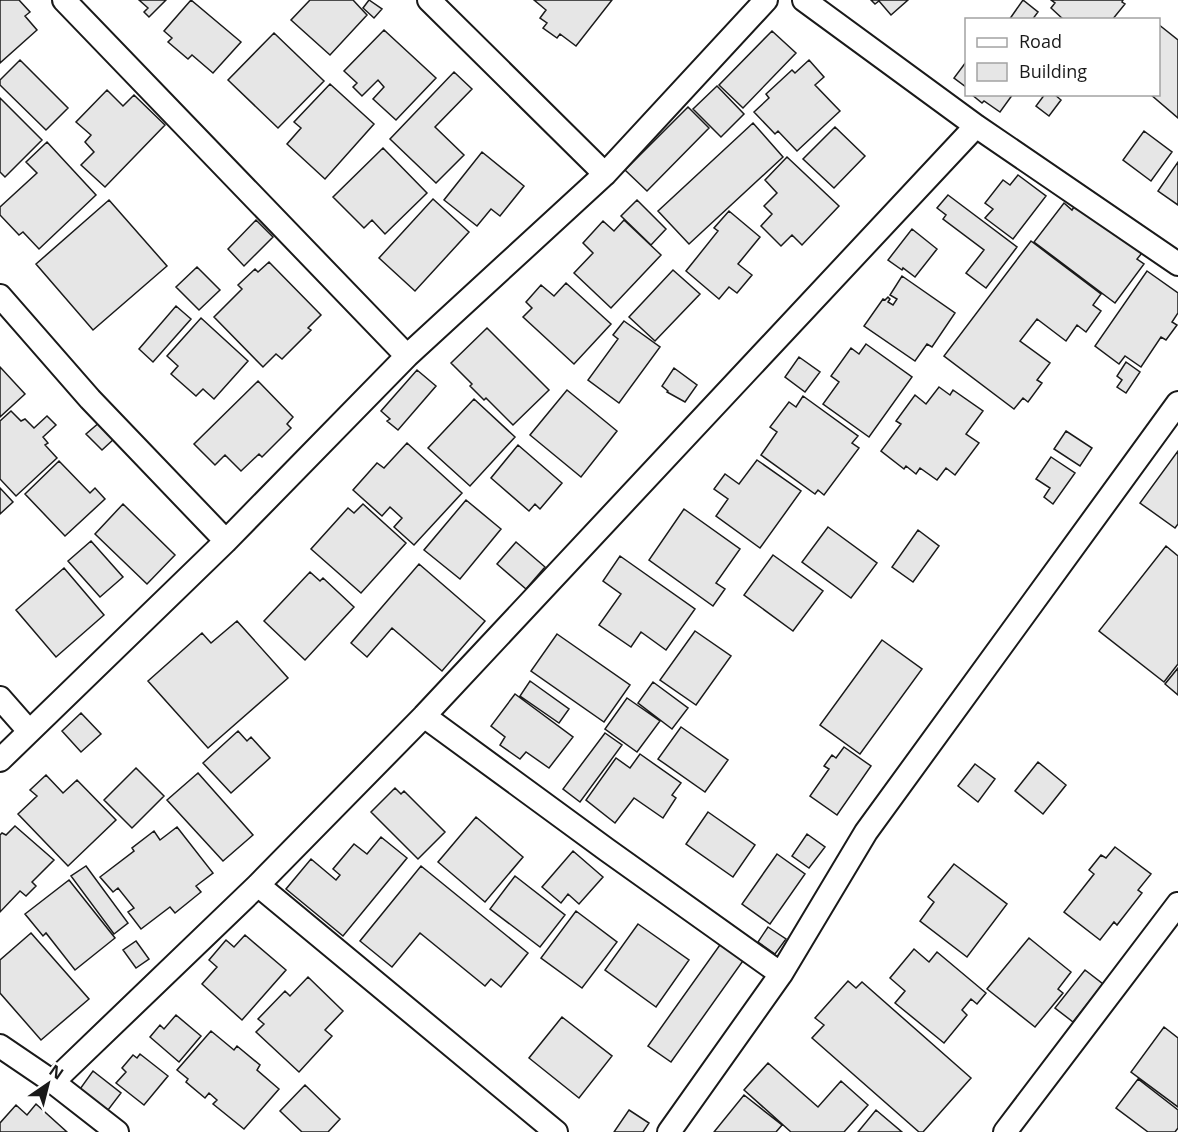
<svg xmlns="http://www.w3.org/2000/svg" width="1178" height="1132" viewBox="0 0 1178 1132" font-family="'Open Sans',sans-serif">
  <style>
    .building { fill: #e6e6e6; stroke: #1a1a1a; stroke-width: 1.5 }
    .lines { fill: none; stroke-linecap: round; stroke-linejoin: round }
    .street-casing { stroke: #1a1a1a; stroke-width: 26 }
    .street { stroke: #fff; stroke-width: 22 }
  </style>
  <rect width="100%" height="100%" fill="#fff"/>
  <!-- building -->
  <path class="building" d="M0,0H19L30,12L25,16L37,30L0,63Z
    M139,0H166L149,17L144,12L148,8Z
    M191,0L241,42L213,73L192,55L188,59L168,42L172,38L164,31Z
    M310,0H353L367,15L330,55L291,20Z
    M369,0L382,9L374,18L363,8Z
    M534,0H612L576,46L560,34L557,38L543,28L547,23L540,18L546,10Z
    M871,0H908L891,15L879,1L875,4Z
    M1023,0L1038,12L1032,20H1009Z
    M1051,0H1123L1122,2L1125,4L1112,20H1064L1051,8L1055,3Z
    M1158,24L1178,40V118L1150,94H1158Z
    M384,30L436,78L396,120L373,99L384,87L378,80L362,96L353,87L357,83L344,71Z
    M772,31L796,53L743,108L719,85Z
    M274,33L324,81L278,128L228,80Z
    M20,60L68,108L46,130L0,85V80Z
    M809,60L824,77L815,85L840,111L797,151L778,131L775,134L754,112L769,98L766,94L792,70L795,73Z
    M966,62V87L954,78Z
    M454,72L472,89L435,127L464,155L436,183L390,139Z
    M330,84L374,124L325,179L287,144L301,128L294,122Z
    M717,86L744,114L721,137L693,109Z
    M107,90L123,106L134,95L165,125L105,187L81,165L94,152L85,142L91,135L76,122Z
    M971,94H1013L1000,112L984,101L982,103Z
    M1045,94H1054L1061,100L1049,116L1036,106Z
    M0,98L42,140L5,177L0,172Z
    M688,107L709,128L647,191L625,170Z
    M753,123L783,157L689,244L658,211Z
    M835,127L865,156L834,188L803,159Z
    M1144,131L1172,152L1151,181L1123,160Z
    M47,142L96,195L39,249L23,232L19,235L0,215V207L37,173L26,162Z
    M383,148L427,193L385,234L372,220L364,228L333,197Z
    M482,152L524,186L500,216L491,209L477,226L444,200Z
    M787,157L839,206L802,245L792,235L781,246L761,226L772,214L764,206L777,193L765,180Z
    M1178,162V205L1158,191Z
    M1018,175L1046,196L1013,239L985,218L993,209L985,203L1003,180L1010,185Z
    M948,195L1017,247L986,288L966,273L984,250L943,219L946,215L937,208Z
    M433,199L469,232L415,291L379,258Z
    M109,200L167,266L93,330L36,264Z
    M637,200L666,229L651,245L621,216Z
    M1064,203L1072,210L1076,204L1142,253L1137,259L1144,264L1115,303L1034,242Z
    M729,211L760,237L738,264L752,275L737,293L729,287L719,299L686,271L718,231L714,228Z
    M256,220L273,237L244,266L228,249Z
    M624,220L661,255L611,308L574,273L593,253L583,243L603,221L614,231Z
    M912,229L937,249L915,277L903,268L902,270L888,260Z
    M1031,241L1101,294L1093,305L1101,311L1086,332L1077,325L1066,341L1037,319L1020,341L1050,363L1037,380L1042,383L1028,402L1023,398L1014,409L944,356Z
    M269,262L321,315L308,328L311,330L282,359L276,354L263,367L214,317L242,289L238,285L255,269L258,272Z
    M197,267L220,290L199,310L176,287Z
    M673,270L700,294L655,341L629,317Z
    M1147,271L1178,293V313L1172,322L1177,325L1166,340L1161,337L1141,367L1125,356L1119,364L1095,346Z
    M902,276L955,313L932,347L927,344L915,361L864,326L883,299L885,300L888,297L890,299L888,302L893,305L897,299L890,295Z
    M566,283L611,324L574,364L523,317L532,308L526,302L541,285L554,296Z
    M176,306L191,319L153,362L139,349Z
    M201,318L248,361L214,399L203,389L196,396L171,374L178,366L167,356Z
    M624,321L660,347L619,403L588,380L618,339L613,335Z
    M487,328L549,390L513,425L486,398L484,400L470,386L472,384L451,363Z
    M866,344L912,377L869,437L823,404L839,382L831,376L851,348L859,354Z
    M799,357L820,372L805,392L785,377Z
    M1126,362L1140,372L1126,393L1117,387L1122,380L1117,376Z
    M0,367L25,394L0,417Z
    M674,368L697,385L685,402L667,392L668,391L662,386Z
    M417,370L436,386L398,430L387,421L390,419L381,411Z
    M258,381L293,417L287,424L291,428L262,457L259,454L241,471L225,455L215,465L194,444Z
    M939,387L950,395L953,390L983,411L966,434L979,443L955,475L946,468L937,480L920,468L916,474L906,466L904,469L881,451L901,424L896,421L915,395L926,404Z
    M567,390L617,431L581,477L530,435Z
    M803,396L858,436L852,443L859,448L824,495L818,490L815,494L761,455L777,432L770,427L789,402L796,407Z
    M474,399L515,437L470,486L428,448Z
    M11,411L21,421L25,419L34,428L47,416L56,425L43,437L48,443L45,445L57,458L16,496L0,479V421Z
    M100,422L115,438L102,450L86,434Z
    M1066,431L1092,448L1080,466L1054,449Z
    M407,443L462,493L414,545L394,527L402,518L390,507L382,516L353,490L377,463L384,468Z
    M518,445L562,483L540,509L535,504L529,511L491,478Z
    M1178,451V524L1175,528L1140,503Z
    M1051,457L1075,473L1053,504L1044,497L1050,488L1036,479Z
    M757,460L801,491L760,548L716,516L728,499L714,489L725,474L739,484Z
    M59,461L90,493L95,488L105,499L65,536L25,494Z
    M0,488L13,502L0,514Z
    M466,500L501,529L460,579L424,550Z
    M123,504L175,555L147,584L95,534Z
    M363,504L406,543L361,593L311,549L348,508L354,513Z
    M684,509L740,549L716,583L725,589L713,606L649,560Z
    M828,527L877,563L851,598L802,562Z
    M918,530L939,546L913,582L892,567Z
    M91,541L123,577L100,597L68,561Z
    M516,542L545,567L526,589L497,564Z
    M1166,546L1178,556V664L1164,682L1099,631Z
    M773,555L823,591L793,631L744,595Z
    M620,556L695,609L666,650L641,632L631,647L599,625L621,594L603,581Z
    M419,564L485,621L442,671L392,628L367,657L351,643Z
    M64,568L104,615L56,657L16,610Z
    M310,572L320,581L323,578L354,607L305,660L264,621Z
    M237,621L288,678L208,748L148,681L202,633L211,643Z
    M695,631L731,656L696,705L660,680Z
    M557,634L630,685L604,722L531,671Z
    M882,640L922,669L860,754L820,725Z
    M1178,668V695L1165,684Z
    M530,681L569,709L559,723L520,696Z
    M653,682L688,708L672,729L638,703Z
    M515,694L573,737L549,768L526,752L520,759L500,745L505,737L491,726Z
    M627,698L660,721L637,752L605,729Z
    M81,713L101,734L81,752L62,731Z
    M681,727L728,760L705,792L658,759Z
    M238,731L247,741L251,737L270,758L231,793L203,763Z
    M605,733L622,745L580,802L563,789Z
    M844,747L871,766L837,815L810,796L829,769L824,766L832,755L836,758Z
    M640,754L681,783L672,795L676,798L663,818L634,798L615,823L586,800L616,758L630,768Z
    M1038,762L1066,785L1043,814L1015,791Z
    M975,764L995,779L978,802L958,786Z
    M136,768L164,796L132,828L104,800Z
    M198,773L253,835L223,861L167,800Z
    M46,775L63,793L77,780L116,820L68,866L18,814L37,796L30,790Z
    M395,788L401,794L404,791L445,832L418,859L371,812Z
    M708,812L755,845L733,877L686,844Z
    M476,817L523,857L485,902L438,862Z
    M15,826L54,860L32,882L36,886L26,896L20,891L0,912V835L2,833L6,835Z
    M177,827L213,873L196,886L201,892L175,913L170,907L141,929L128,912L134,908L118,888L113,892L100,877L134,851L132,848L154,831L160,840Z
    M807,834L825,847L809,868L792,856Z
    M381,837L407,858L343,936L286,889L311,859L336,880L340,875L333,869L354,844L367,854Z
    M1115,847L1151,874L1138,890L1142,893L1117,925L1114,922L1100,940L1064,912L1094,874L1089,870L1101,855L1106,858Z
    M573,851L603,877L579,904L568,894L561,903L542,887Z
    M777,854L805,874L770,924L742,904Z
    M954,864L1007,904L967,957L920,921L934,902L928,897Z
    M86,866L128,923L114,934L71,876Z
    M421,866L528,953L501,987L491,979L485,986L420,933L392,967L360,941Z
    M515,876L565,915L540,947L490,909Z
    M69,880L115,938L75,970L46,933L43,936L25,914Z
    M576,911L617,942L582,988L541,958Z
    M638,924L689,960L656,1007L605,970Z
    M768,927L786,939L775,954L758,942Z
    M31,933L89,999L41,1040L0,993V960Z
    M245,935L286,970L242,1020L202,984L217,967L209,960L226,940L234,947Z
    M1029,938L1071,972L1058,989L1063,993L1035,1027L987,989Z
    M136,941L149,959L136,968L123,950Z
    M722,942L745,958L671,1062L648,1046Z
    M914,949L929,962L937,952L986,993L977,1004L971,999L962,1010L967,1015L944,1043L895,1003L905,991L890,978Z
    M1085,970L1103,984L1073,1022L1055,1008Z
    M308,977L343,1011L325,1030L332,1036L299,1072L256,1032L264,1024L258,1019L285,991L290,996Z
    M848,981L856,988L862,982L971,1078L923,1132H919L812,1038L824,1025L815,1018Z
    M176,1015L201,1036L179,1062L150,1037L160,1025L164,1029Z
    M562,1017L612,1056L579,1098L529,1058Z
    M1164,1027L1178,1038V1107L1131,1072Z
    M211,1031L234,1050L237,1046L260,1065L257,1070L279,1089L244,1129L213,1104L217,1100L209,1093L205,1098L186,1082L188,1079L177,1070Z
    M140,1054L168,1076L144,1105L116,1083L126,1072L122,1068L133,1055L137,1058Z
    M768,1063L818,1107L841,1081L868,1105L844,1132H791L744,1090Z
    M93,1071L121,1093L108,1110L80,1089Z
    M1138,1079L1178,1110V1128L1175,1132H1148L1116,1108Z
    M305,1085L340,1119L328,1132H302L280,1111Z
    M744,1095L782,1125L776,1132H714Z
    M36,1104L67,1132H0V1123L16,1105L27,1115Z
    M629,1110L649,1123L643,1132H614Z
    M876,1110L902,1132H858Z"/>
  <g class="lines">
    <!-- street casing -->
    <g class="street-casing">
      <path id="street" d="M64,0L407,356
        M429,0L605,174L766,0
        M804,0L976,126L1178,264
        M0,296L90,399L226,541
        M0,698L29,731
        M424,716L607,850L781,974
        M0,760L226,541L407,356L605,174
        M258,885L556,1132
        M0,1046L53,1082L117,1132
        M53,1082L258,885L424,716L976,126
        M669,1132L781,974L866,832L1178,403
        M1005,1132L1178,904"/>
    </g>
    <!-- street -->
    <use href="#street" class="street"/>
  </g>
  <!-- legend -->
  <rect x="965" y="18" width="195" height="78" fill="#ffffff" stroke="#a3a3a3" stroke-width="1.5"/>
  <rect x="977" y="38" width="30" height="9" fill="#ffffff" stroke="#a3a3a3" stroke-width="1.5"/>
  <text x="1019" y="48" font-size="18" fill="#1a1a1a">Road</text>
  <rect x="977" y="63" width="30" height="18" fill="#e6e6e6" stroke="#a3a3a3" stroke-width="1.5"/>
  <text x="1019" y="78" font-size="18" fill="#1a1a1a">Building</text>
  <!-- north arrow -->
  <g transform="translate(48 1084) rotate(35)" stroke="#ffffff" stroke-width="4.5" paint-order="stroke">
  <path d="M0-4.5L10 22L0 15L-10 22Z" fill="#1a1a1a"/>
  <text y="-9" font-size="16" font-weight="bold" text-anchor="middle" fill="#1a1a1a">N</text>
  </g>
</svg>
